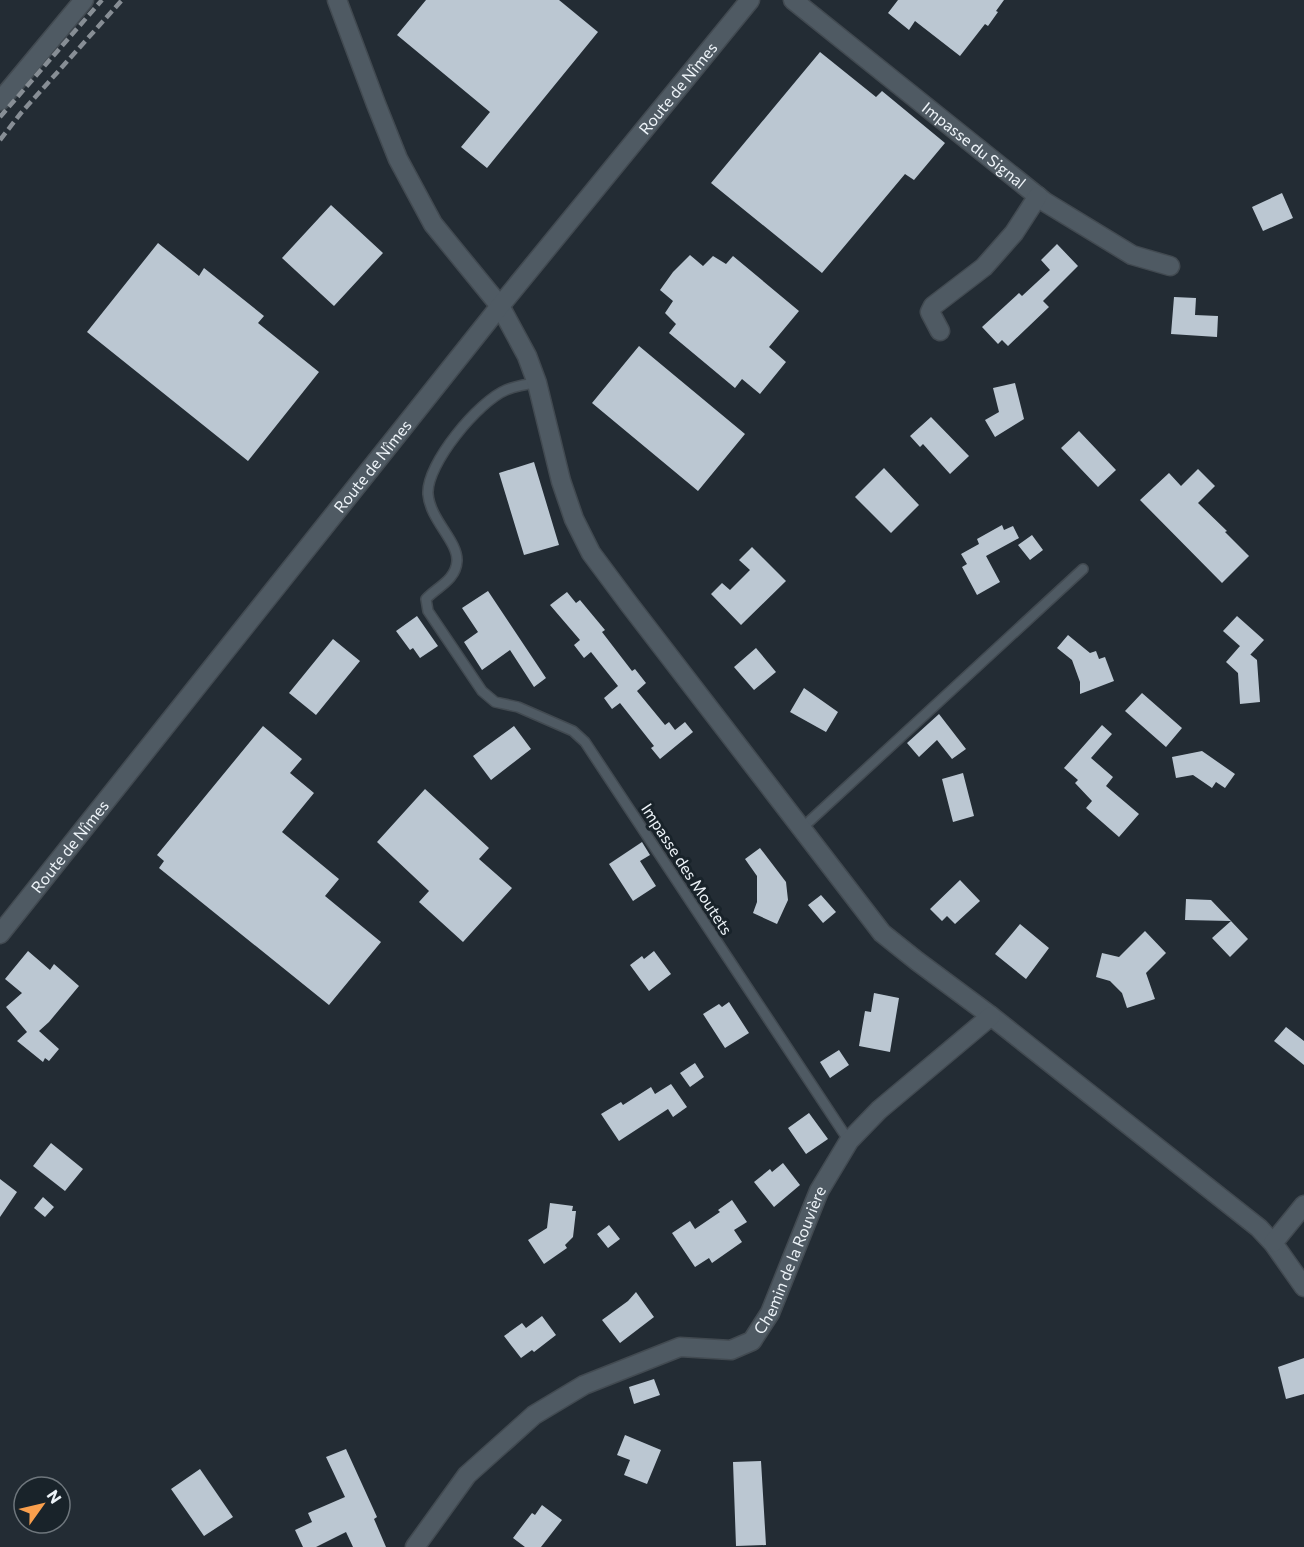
<svg xmlns="http://www.w3.org/2000/svg" width="1304" height="1547" viewBox="0 0 1304 1547" font-family="Commissioner,sans-serif">
  <style>
    .building { fill: #bbc7d2 }
    .lines { fill: none; stroke-linecap: round; stroke-linejoin: round }
    .lane-casing { stroke: #424a51; stroke-width: 12 }
    .street-casing { stroke: #424a51; stroke-width: 21 }
    .secondary-casing { stroke: #424a51; stroke-width: 21 }
    .lane { stroke: #4f5a63; stroke-width: 9 }
    .street { stroke: #4f5a63; stroke-width: 18 }
    .secondary { stroke: #4f5a63; stroke-width: 18 }
    .rail { stroke: #878e95; stroke-width: 4.5; stroke-dasharray: 9 4.5; stroke-linecap: butt }
    .labels { text-anchor: middle; stroke-width: 6; stroke-linejoin: round; paint-order: stroke }
    .street-label { font-size: 16px; fill: #edf3f8; stroke: #19232a }
  </style>
  <rect width="100%" height="100%" fill="#232c34"/>
  <!-- building -->
  <path class="building" d="M426,0H559L598,32L487,168L461,147L490,112L397,35Z
    M898,0H1004L996,11L998,12L988,26L985,24L960,56L915,21L909,30L888,13Z
    M820,52L876,97L882,91L945,143L914,180L905,174L822,273L711,183Z
    M1282,193L1293,218L1263,231L1252,207Z
    M331,205L383,253L334,306L282,258Z
    M158,243L199,276L204,268L264,316L258,323L319,372L248,461L87,332Z
    M1057,244L1078,266L1043,301L1049,307L1008,346L1002,340L998,344L982,327L1019,293L1022,296L1050,270L1041,260Z
    M690,255L703,266L713,256L726,264L733,256L799,311L769,347L786,362L760,394L742,379L735,388L669,333L676,324L665,313L673,301L660,290L673,272Z
    M1174,297L1196,298L1195,315L1218,316L1217,337L1171,334Z
    M639,346L745,434L698,491L592,403Z
    M1015,383L1024,419L995,437L985,420L999,412L993,388Z
    M931,417L969,456L950,474L923,444L920,447L910,436Z
    M1079,431L1116,470L1098,487L1061,448Z
    M534,462L559,545L524,555L499,473Z
    M884,468L919,505L891,533L855,497Z
    M1198,469L1215,486L1198,503L1227,531L1225,532L1249,556L1222,583L1140,500L1169,473L1181,486Z
    M1002,525L1004,530L1013,526L1019,538L986,556L1000,582L977,595L962,567L967,564L961,554L979,544L977,539Z
    M1032,535L1043,550L1030,560L1018,545Z
    M752,547L786,581L741,625L711,594L722,583L730,590L750,570L739,560Z
    M488,591L546,678L534,687L510,650L482,670L464,642L478,632L462,608Z
    M567,592L576,603L580,600L605,630L602,632L632,671L635,669L646,683L637,691L665,725L669,722L675,730L685,722L693,732L660,759L651,748L654,746L620,703L612,709L604,698L618,686L591,652L584,658L574,645L580,640L550,605Z
    M417,616L438,646L420,658L413,648L410,650L396,631Z
    M1237,616L1264,640L1250,655L1223,631Z
    M1068,635L1090,653L1096,651L1099,659L1105,657L1114,681L1080,694V682L1072,660L1057,648Z
    M333,639L360,661L316,715L289,693Z
    M1240,646L1257,660L1260,702L1240,704L1238,673L1226,662Z
    M756,648L776,672L754,690L734,667Z
    M804,688L838,712L826,732L790,712Z
    M1142,693L1182,728L1166,747L1125,711Z
    M939,714L966,749L952,759L937,740L919,757L907,743Z
    M1102,725L1112,734L1091,758L1113,777L1106,786L1139,814L1119,837L1086,808L1092,801L1075,783L1078,780L1064,768Z
    M263,726L302,759L290,773L314,793L282,832L339,879L325,896L381,942L329,1005L159,868L164,861L157,855Z
    M514,726L531,749L491,780L473,756Z
    M1202,751L1235,774L1225,788L1216,782L1212,788L1193,775L1176,778L1172,757Z
    M963,773L974,816L953,822L942,779Z
    M425,789L489,848L479,859L512,888L463,942L419,902L429,891L377,842Z
    M642,842L650,855L640,861L656,886L633,901L609,864Z
    M760,848L786,882L788,900L777,924L753,913L757,902V876L745,859Z
    M960,880L980,901L955,924L947,916L942,921L930,909Z
    M821,895L836,912L823,923L808,905Z
    M1186,899L1211,900L1231,921L1185,920Z
    M1231,921L1248,939L1230,957L1212,938Z
    M1020,924L1049,948L1026,979L995,954Z
    M1145,931L1166,953L1146,973L1155,999L1127,1008L1122,993L1110,981L1096,977L1102,953L1119,957Z
    M28,951L50,970L54,964L79,986L49,1022L39,1031L59,1049L49,1061L45,1058L43,1062L17,1041L27,1032L6,1007L22,993L5,979Z
    M654,951L671,974L649,991L630,965L642,956L644,959Z
    M874,993L899,998L890,1052L859,1046L865,1011L871,1012Z
    M729,1002L749,1033L725,1048L703,1014L719,1004L722,1007Z
    M1286,1027L1304,1041V1065L1274,1041Z
    M839,1050L849,1065L830,1078L820,1062Z
    M695,1063L704,1077L690,1087L680,1073Z
    M671,1084L687,1107L673,1117L668,1109L619,1141L601,1114L621,1102L623,1105L651,1087L655,1094Z
    M809,1113L828,1139L806,1154L788,1128Z
    M51,1143L83,1169L65,1191L33,1166Z
    M783,1163L800,1185L774,1207L754,1182L770,1169L772,1172Z
    M0,1179L17,1192L0,1217Z
    M43,1197L54,1207L45,1217L34,1208Z
    M732,1200L747,1222L734,1230L742,1242L712,1263L709,1258L695,1267L672,1233L690,1221L695,1229L720,1212L718,1210Z
    M550,1203L573,1206L572,1211H576L573,1237L565,1245L567,1248L544,1264L528,1240L547,1228Z
    M609,1225L620,1239L608,1248L597,1234Z
    M636,1292L654,1317L620,1343L602,1320L628,1301Z
    M542,1316L556,1335L534,1352L532,1350L521,1358L504,1336L522,1323L526,1328Z
    M1304,1358V1394L1286,1399L1278,1367Z
    M654,1379L660,1395L634,1404L629,1387Z
    M625,1435L661,1450L647,1484L624,1475L630,1460L617,1455Z
    M346,1449L377,1517L374,1519L386,1547H353L346,1532L316,1547H303L295,1530L312,1522L308,1513L345,1497L326,1457Z
    M761,1461L766,1545L736,1546L733,1462Z
    M200,1469L233,1517L204,1536L171,1489Z
    M542,1505L562,1520L541,1547H525L513,1538L532,1513L535,1515Z"/>
  <g class="lines">
    <!-- lane casing -->
    <g class="lane-casing">
      <path id="lane" d="M537,383C527,384 516,386 506,390C479,401 426,464 428,494C430,520 458,541 457,561C456,580 437,587 426,599L428,611L482,691L495,702L518,707L573,731L585,742L849,1141
        M801,829L1083,569"/>
    </g>
    <!-- street casing -->
    <g class="street-casing">
      <g id="street">
        <path d="M337,0L376,104L398,159L433,224L500,306L527,356L537,383L561,481L574,519L591,553L629,604L882,933L917,961L991,1016L1259,1228L1273,1243L1304,1287"/>
        <path id="s1" d="M793,0L1045,202L1132,255L1170,266"/>
        <path d="M0,101L84,0"/>
        <path d="M940,331L930,312L933,306L984,267L1014,233L1038,196"/>
        <path d="M1273,1243L1304,1205"/>
        <path id="s2" d="M415,1547L467,1475L534,1415L584,1385L680,1347L731,1350L752,1341L770,1313L819,1191L849,1141L879,1110L991,1016"/>
      </g>
    </g>
    <!-- secondary casing -->
    <g class="secondary-casing">
      <g id="secondary">
        <path id="s3" d="M0,934L500,306L750,0"/>
      </g>
    </g>
    <!-- lane -->
    <use href="#lane" class="lane"/>
    <!-- street -->
    <use href="#street" class="street"/>
    <!-- secondary -->
    <use href="#secondary" class="secondary"/>
    <!-- rail -->
    <path class="rail" d="M0,117L102,0
      M0,140L21,113L122,0"/>
  </g>
  <g class="labels">
    <!-- street labels -->
    <g class="street-label">
      <text dy="6" stroke="none"><textPath href="#s3" startOffset="1084">Route de Nîmes</textPath></text>
      <text dy="6" stroke="none"><textPath href="#s1" startOffset="232">Impasse du Signal</textPath></text>
      <text dy="6" stroke="none"><textPath href="#s3" startOffset="598">Route de Nîmes</textPath></text>
      <text dy="6" stroke="none"><textPath href="#s3" startOffset="112">Route de Nîmes</textPath></text>
      <text transform="translate(687 869) rotate(57)" y="6">Impasse des Moutets</text>
      <text dy="6" stroke="none"><textPath href="#s2" startOffset="504">Chemin de la Rouvière</textPath></text>
    </g>
  </g>
  <!-- north arrow -->
  <g transform="translate(42 1505) rotate(56)"><circle r="28" fill="#19232a" stroke="#6e767c" stroke-width="1.5"/>
  <path d="M0-4.5L10 22L0 15L-10 22Z" fill="#f99f4d"/>
  <text y="-9" font-size="16" font-weight="bold" text-anchor="middle" fill="#edf3f8">N</text>
  </g>
</svg>
